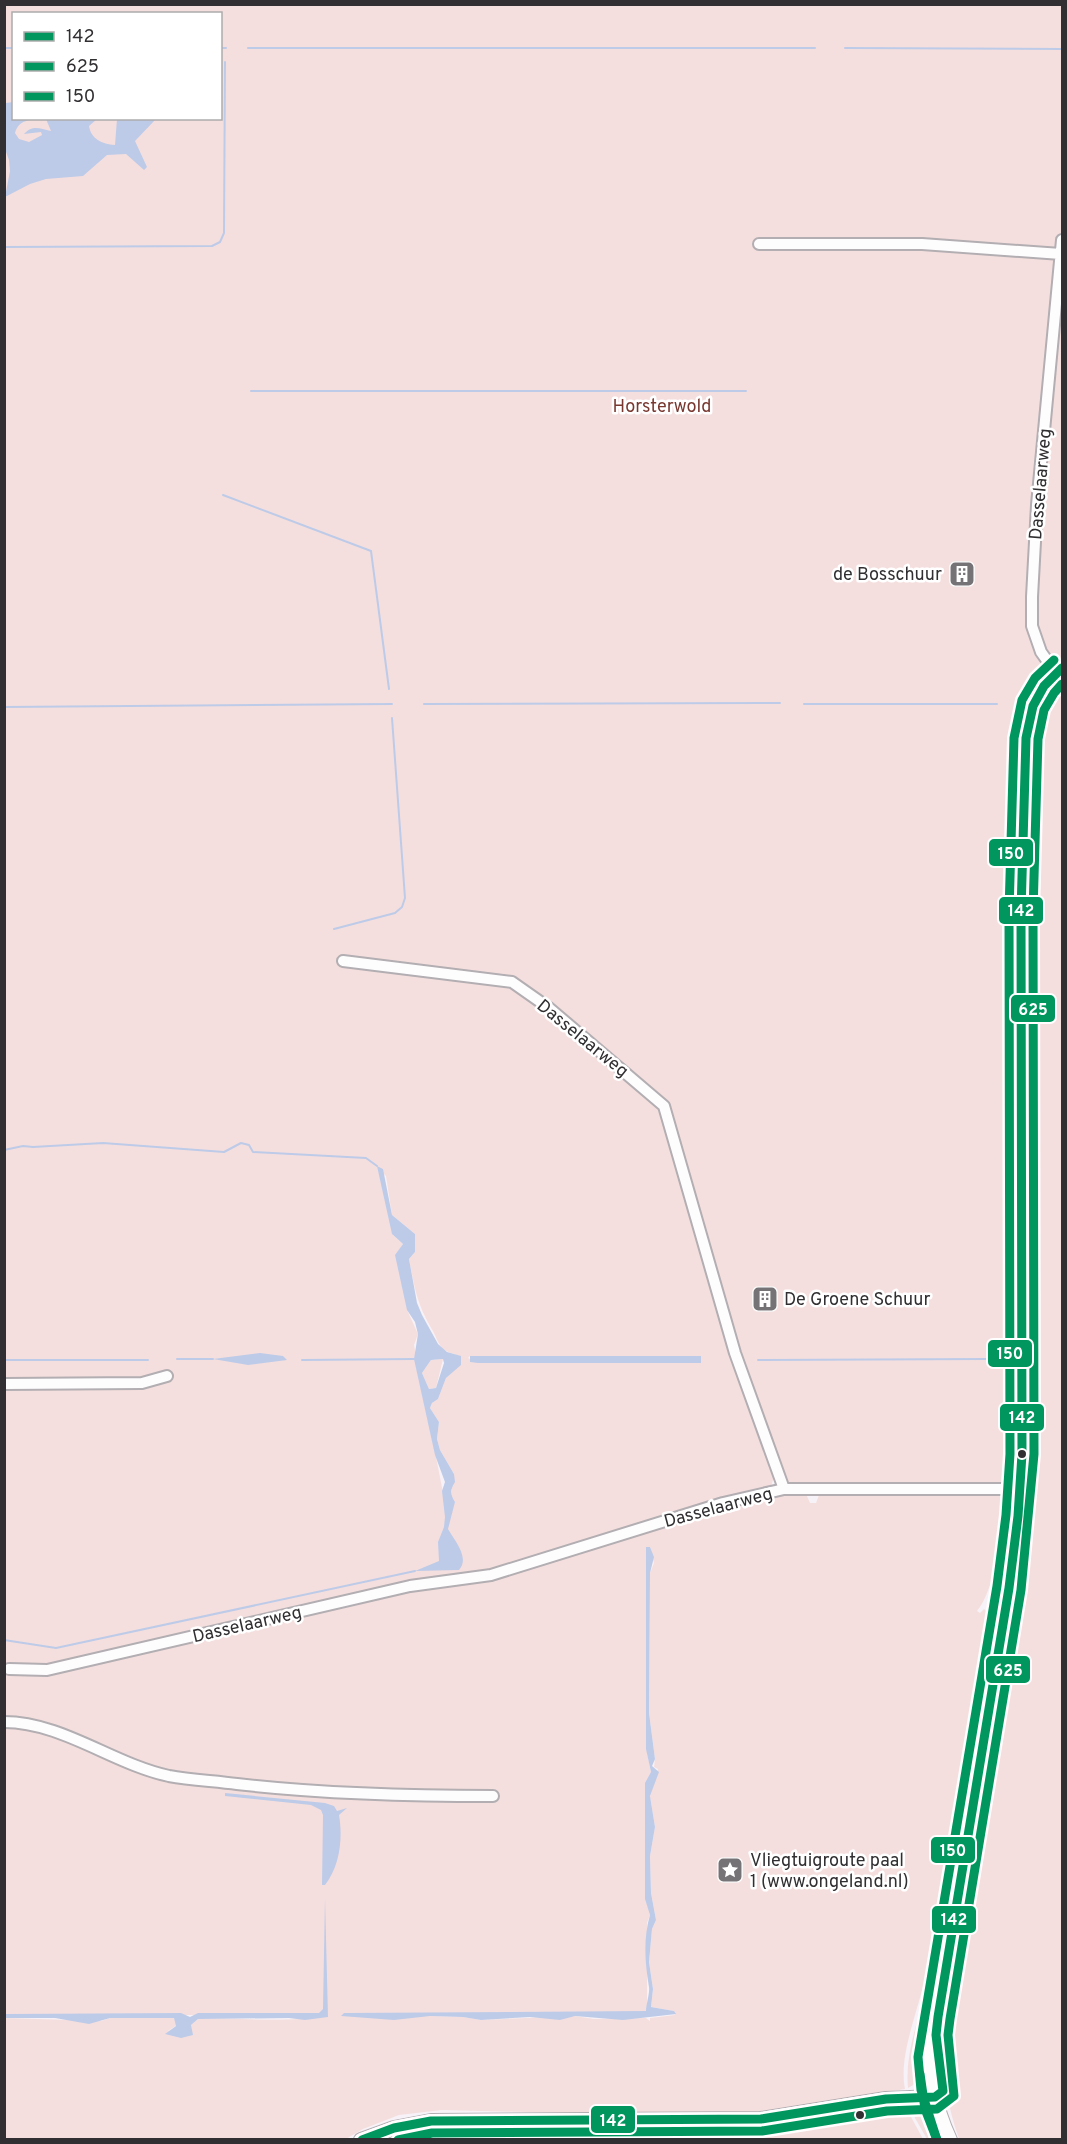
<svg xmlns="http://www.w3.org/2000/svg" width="1067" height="2144" viewBox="0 0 1067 2144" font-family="Overpass,sans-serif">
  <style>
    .green { fill: #f5dfde; fill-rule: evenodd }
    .water { fill: #bdcbe8; fill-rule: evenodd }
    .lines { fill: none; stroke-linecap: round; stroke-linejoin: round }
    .stream { stroke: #bdcbe8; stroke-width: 2 }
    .minor-casing { stroke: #b2aeb2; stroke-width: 14 }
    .tertiary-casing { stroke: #b2aeb2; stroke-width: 16 }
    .minor { stroke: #fefdfe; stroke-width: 10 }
    .tertiary { stroke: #fefdfe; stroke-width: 14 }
    .bus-1-casing { stroke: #fff; stroke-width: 14 }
    .bus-2-casing { stroke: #fff; stroke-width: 14 }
    .bus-3-casing { stroke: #fff; stroke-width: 14 }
    .bus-1 { stroke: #00965e; stroke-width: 9 }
    .bus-2 { stroke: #00965e; stroke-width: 9 }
    .bus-3 { stroke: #00965e; stroke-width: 9 }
    .bus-dot { fill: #312f31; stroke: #fff; stroke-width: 2 }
    .labels { text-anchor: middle; stroke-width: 5; stroke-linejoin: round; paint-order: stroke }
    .park-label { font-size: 18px; fill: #78372f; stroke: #fff }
    .street-label { font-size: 18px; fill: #312f31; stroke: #fff }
    .poi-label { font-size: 18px; fill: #312f31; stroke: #fff; text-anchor: start }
    .line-badge { stroke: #fff; stroke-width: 2 }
    .badge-label { font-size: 16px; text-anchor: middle; font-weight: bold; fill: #fff }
  </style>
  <rect width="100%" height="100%" fill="#f7f2f7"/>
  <!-- green -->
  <path class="green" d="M5,5H1062V2139H959C945,2100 941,2061 943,2020L1025,1490L792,1485L784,1479L730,1323L732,1320L727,1302L722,1299L668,1109L505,980L423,965L510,986L657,1105L728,1338L775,1474L771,1486L752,1500L770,1495L806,1494L810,1503H816L819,1495L1000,1494C1004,1523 996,1589 977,1611L980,1613L984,1609L986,1611C966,1731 949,1853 926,1973C920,2007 898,2054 905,2089L762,2113L651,2115L442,2110L399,2115L363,2129L346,2139H5V2018L101,2021L110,2018H174L177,2025L168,2031L191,2025L198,2019C241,2017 287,2024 329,2015H5ZM14,14H220V118H14ZM381,1171L386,1176L392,1215L415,1234V1252L409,1259C415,1290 417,1304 433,1331C439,1343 440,1351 455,1354L457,1367L446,1378L438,1399L432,1403L430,1408L439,1422L437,1439L440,1450L454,1474L451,1496L455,1502L448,1518L414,1345L418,1334L408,1312L399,1251L403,1244L393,1235ZM470,1356L701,1357V1362L478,1363L468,1358ZM650,1547L654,1563L650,1573L649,1713L655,1759L654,1767L658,1769L650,1796L655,1827L650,1856L651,1893L656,1920L652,1929L649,1962L653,1989L651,2007L674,2011L675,2015L650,2018V2021L646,2018L594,2019L575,2016L481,2020L463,2017L431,2016L647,2015V1923L650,1915L647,1901L651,1772L647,1752Z
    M443,1359L436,1388L429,1389L422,1373L431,1360Z
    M1006,1494L1011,1496L1015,1506L966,1827C954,1850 949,1882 953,1907L927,2077L908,2088C904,2049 923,2010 930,1972L1007,1513Z
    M907,2100L910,2115L923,2139L665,2140L667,2126Z
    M911,2100L931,2105L945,2139H927L915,2118Z
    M661,2126L658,2140H363L393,2127Z"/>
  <!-- water -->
  <path class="water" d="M13,102L14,118L43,119C30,120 19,119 15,133L19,139L29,142L42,135L41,132L24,134C33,124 40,129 51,131L46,119H97L89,126C91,139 102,144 115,145L117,119H156L135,141L147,167L144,170L126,154L107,155L83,176L46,179L30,184L5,197L10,171L9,160L5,149V108L6,103Z
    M377,1166L383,1169L392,1215L415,1234V1252L409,1259L417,1303L422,1315L438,1344L447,1352L461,1356V1365L446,1378L438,1399L432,1403L430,1408L439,1422L437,1439L440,1450L454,1474L455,1482C450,1490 450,1494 455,1502L448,1529C455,1541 470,1558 459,1570L415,1571L439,1561L438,1542L444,1527L445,1517L442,1491L445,1482L435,1455L414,1359L418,1334L415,1322L407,1310L395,1255L403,1244L392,1234ZM431,1360L443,1359L444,1363L436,1388L429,1389L422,1373Z
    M260,1353L283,1356L287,1360L248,1365L213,1359Z
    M470,1356H701V1363H478L470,1362Z
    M646,1547H650L654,1557L650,1573L649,1713L655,1759L652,1766L659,1772L650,1796L655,1827L650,1856L651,1893L656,1920L652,1929L649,1962L653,1989L651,2007L674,2011L676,2014L623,2020L575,2016L560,2020L530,2017L481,2020L463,2017L430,2016L394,2020L341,2016L344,2013L646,2011C646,2005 650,1992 649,1987C645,1963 643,1939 650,1915L645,1899V1783L651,1772L646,1749Z
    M225,1793L325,1803L334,1806L337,1811L347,1808L339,1815C343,1838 340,1866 325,1885H322L323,1815L321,1810L311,1805L225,1796Z
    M325,1898L328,2017L305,2020L289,2018L198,2019L191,2025L193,2035L181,2038L165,2034L176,2026L174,2018H110L89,2024L55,2018H5V2014L181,2013L190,2017L198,2013H319L323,2009Z"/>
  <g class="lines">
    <!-- stream -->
    <path class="stream" d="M4,48H14
      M220,48H226
      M248,48H815
      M845,48L1062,49
      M4,247L212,246L220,242L224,233L225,62
      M251,391H746
      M223,495L371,551L389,689
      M424,704L780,703
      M804,704H997
      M4,707L392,704
      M334,929L395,913L402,907L405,898L392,718
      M4,1150L23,1146L33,1147L103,1143L224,1152L241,1143L249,1145L253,1152L366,1158L377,1166
      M177,1359H213
      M4,1360H148
      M302,1360L414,1359
      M758,1360L987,1359
      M4,1640L56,1648L415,1571"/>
    <!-- minor casing -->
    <g class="minor-casing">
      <path id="minor" d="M759,244H922L1061,254
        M1056,673L1041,652L1032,626V597L1037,505L1062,240
        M343,961L512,982L549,1008L664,1106L735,1353L784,1489
        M4,1384L142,1383L167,1376
        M9,1669L47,1670L410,1586L491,1575L723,1503L784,1489H1020
        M4,1722C62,1722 113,1764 169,1776C191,1780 215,1781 237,1784C322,1794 407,1796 493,1796"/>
    </g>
    <!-- tertiary casing -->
    <g class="tertiary-casing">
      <path id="tertiary" d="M361,2140L394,2128L431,2121L761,2119L886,2099L935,2097L940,2093
        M950,2140C938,2114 921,2061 936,2035L1009,1588L1018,1516L1022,1454L1021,912L1026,738L1033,706L1044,686L1062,668"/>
    </g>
    <!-- minor -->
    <use href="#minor" class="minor"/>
    <!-- tertiary -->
    <use href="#tertiary" class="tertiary"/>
    <!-- bus-1 casing -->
    <g class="bus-1-casing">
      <path id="bus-1" d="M362,2140L394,2128L431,2121L761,2119L886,2099L935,2097L943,2091L936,2035L938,2017L1009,1588L1018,1516L1022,1454L1021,912L1026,738L1033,706L1044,686L1062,668"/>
    </g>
    <!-- bus-2 casing -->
    <g class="bus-2-casing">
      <path id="bus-2" d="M920,2074L925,2109L937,2140
        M398,2140L432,2133L762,2131L887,2111L937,2109L954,2096L948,2035L950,2019L1021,1590L1034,1454L1033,912L1038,739L1044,710L1054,693L1062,684"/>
    </g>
    <!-- bus-3 casing -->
    <g class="bus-3-casing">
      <path id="bus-3" d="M937,2140L921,2090L918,2057L997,1586L1006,1515L1010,1454L1009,912L1014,738L1022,700L1035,678L1054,660"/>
    </g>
    <!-- bus-1 -->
    <use href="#bus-1" class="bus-1"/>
    <!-- bus-2 -->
    <use href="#bus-2" class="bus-2"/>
    <!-- bus-3 -->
    <use href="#bus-3" class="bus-3"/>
  </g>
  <!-- icons -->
  <defs>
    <g id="building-square" transform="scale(1.35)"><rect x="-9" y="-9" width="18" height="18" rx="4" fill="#767376" stroke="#fff"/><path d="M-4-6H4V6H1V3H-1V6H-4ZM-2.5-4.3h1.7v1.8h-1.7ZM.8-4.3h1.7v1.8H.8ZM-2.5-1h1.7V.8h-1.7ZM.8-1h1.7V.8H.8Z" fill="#fff"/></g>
    <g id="sight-square" transform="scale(1.35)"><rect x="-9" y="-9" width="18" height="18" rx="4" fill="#767376" stroke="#fff"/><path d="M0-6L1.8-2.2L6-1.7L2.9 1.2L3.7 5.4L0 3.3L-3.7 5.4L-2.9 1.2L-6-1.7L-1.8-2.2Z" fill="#fff"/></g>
  </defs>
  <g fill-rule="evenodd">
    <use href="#building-square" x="962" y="574"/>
    <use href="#building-square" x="765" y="1299"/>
    <use href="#sight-square" x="730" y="1870"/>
  </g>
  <!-- markers -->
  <g class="bus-dot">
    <circle cx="1022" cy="1454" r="5"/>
    <circle cx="860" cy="2115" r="5"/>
  </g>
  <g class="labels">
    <!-- park labels -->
    <g class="park-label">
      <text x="662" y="412">Horsterwold</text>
    </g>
    <!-- street labels -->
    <g class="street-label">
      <text transform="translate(1040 484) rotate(-85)" y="6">Dasselaarweg</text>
      <text transform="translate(583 1038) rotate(39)" y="6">Dasselaarweg</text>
      <text transform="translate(718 1507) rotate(-15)" y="6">Dasselaarweg</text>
      <text transform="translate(247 1624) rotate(-13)" y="6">Dasselaarweg</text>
    </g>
    <!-- poi labels -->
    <g class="poi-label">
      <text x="942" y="580" text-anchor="end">de Bosschuur</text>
      <text x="784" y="1305">De Groene Schuur</text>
      <text x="750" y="1866">Vliegtuigroute paal<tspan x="750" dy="21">1 (www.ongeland.nl)</tspan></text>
    </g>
  </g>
  <g class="line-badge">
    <rect x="988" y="838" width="46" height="29" rx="6" fill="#00965e"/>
    <rect x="998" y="896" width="46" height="29" rx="6" fill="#00965e"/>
    <rect x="1010" y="994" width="46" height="29" rx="6" fill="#00965e"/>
    <rect x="987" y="1339" width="46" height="29" rx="6" fill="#00965e"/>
    <rect x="999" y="1403" width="46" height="29" rx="6" fill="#00965e"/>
    <rect x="985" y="1655" width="46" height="29" rx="6" fill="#00965e"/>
    <rect x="930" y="1836" width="46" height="28" rx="6" fill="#00965e"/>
    <rect x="931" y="1905" width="46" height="29" rx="6" fill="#00965e"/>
    <rect x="590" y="2105" width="46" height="29" rx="6" fill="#00965e"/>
  </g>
  <g class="badge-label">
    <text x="1011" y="859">150</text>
    <text x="1021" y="916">142</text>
    <text x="1033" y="1015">625</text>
    <text x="1010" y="1359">150</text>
    <text x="1022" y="1423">142</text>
    <text x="1008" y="1676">625</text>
    <text x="953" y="1856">150</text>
    <text x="954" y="1925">142</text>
    <text x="613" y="2126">142</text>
  </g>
  <!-- border -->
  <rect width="1067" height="2144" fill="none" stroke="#312f31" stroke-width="12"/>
  <!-- legend -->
  <rect x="12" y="12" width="210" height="108" fill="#ffffff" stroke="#adacad" stroke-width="1.5"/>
  <rect x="24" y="32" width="30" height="9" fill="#00965e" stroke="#adacad" stroke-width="1.5"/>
  <text x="66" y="42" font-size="18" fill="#312f31">142</text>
  <rect x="24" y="62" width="30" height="9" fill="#00965e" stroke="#adacad" stroke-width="1.5"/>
  <text x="66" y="72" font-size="18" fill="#312f31">625</text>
  <rect x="24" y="92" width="30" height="9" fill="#00965e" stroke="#adacad" stroke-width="1.5"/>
  <text x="66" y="102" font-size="18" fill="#312f31">150</text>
</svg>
